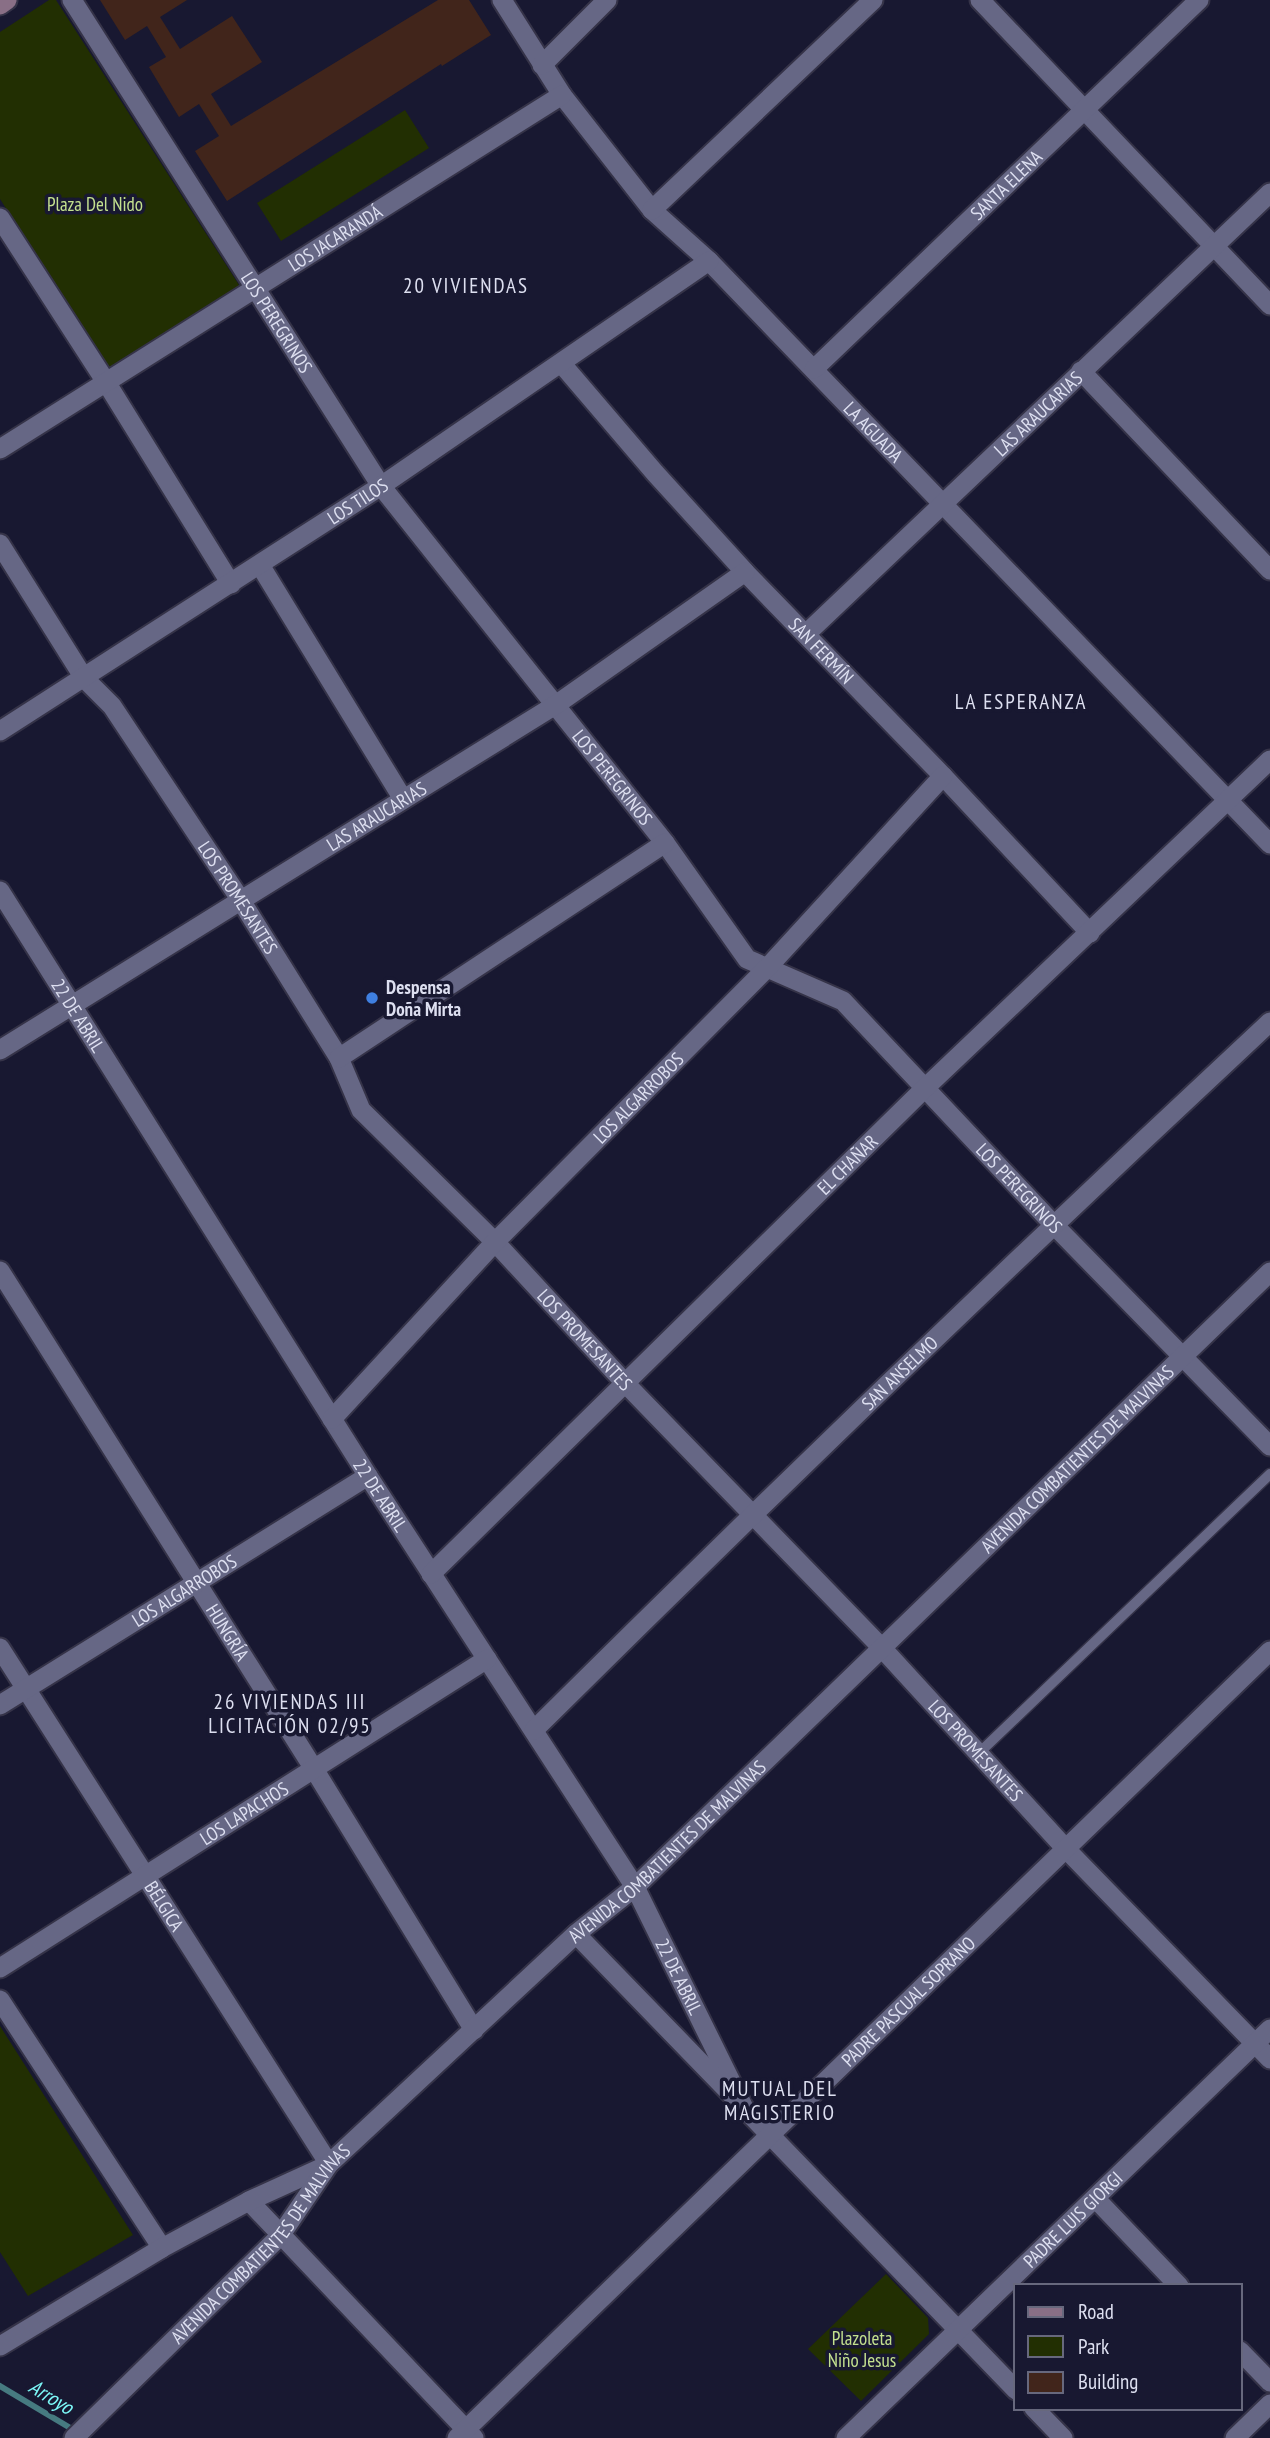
<svg xmlns="http://www.w3.org/2000/svg" width="1270" height="2438" viewBox="0 0 1270 2438" font-family="'PT Sans Narrow',sans-serif">
  <style>
    .green { fill: #222f02 }
    .lines { fill: none; stroke-linecap: round; stroke-linejoin: round }
    .stream { stroke: #467a80; stroke-width: 6 }
    .building { fill: #41251b }
    .service-casing { stroke: #353348; stroke-width: 13 }
    .minor-casing { stroke: #353348; stroke-width: 23 }
    .secondary-casing { stroke: #353348; stroke-width: 23 }
    .service { stroke: #666785; stroke-width: 10 }
    .minor { stroke: #666785; stroke-width: 19 }
    .secondary { stroke: #896f86; stroke-width: 19 }
    .shop-dot { fill: #3f7fe0; stroke: #181831; stroke-width: 2.5 }
    .labels { text-anchor: middle; stroke-width: 7; stroke-linejoin: round; paint-order: stroke }
    .street-label { font-size: 19px; fill: #dddff0; stroke: #181831 }
    .park-label { font-size: 19px; fill: #c3e08f; stroke: #181831 }
    .poi-label { font-size: 19px; font-weight: bold; fill: #dddff0; stroke: #181831; text-anchor: start }
    .neighbourhood-label { font-size: 21px; letter-spacing: 2px; fill: #dddff0; stroke: #181831 }
    .water-label { font-size: 21px; font-style: italic; fill: #7cf7f7; stroke: #181831 }
  </style>
  <rect width="100%" height="100%" fill="#181831"/>
  <!-- green -->
  <path class="green" d="M49,0H56L241,288L111,372L0,199V32Z
    M405,110L429,148L281,241L257,203Z
    M0,2026L133,2235L28,2296L0,2252Z
    M886,2274L928,2318L929,2334L861,2401L808,2349Z"/>
  <g class="lines">
    <!-- stream -->
    <path class="stream" d="M0,2386L77,2432"/>
  </g>
  <!-- building -->
  <path class="building" d="M100,0H187L160,17L180,49L232,16L262,62L211,94L231,126L438,0H469L491,35L442,66L441,64L227,201L195,151L219,136L199,104L179,117L149,67L166,57L147,26L125,40Z"/>
  <g class="lines">
    <!-- service casing -->
    <g class="service-casing">
      <path id="service" d="M979,1753L1270,1474"/>
    </g>
    <!-- minor casing -->
    <g class="minor-casing">
      <g id="minor">
        <path id="s1" d="M72,0L381,486L665,843L747,959L843,1001L1053,1224L1270,1446"/>
        <path id="s2" d="M502,0L562,95L652,210L709,261L1270,844"/>
        <path d="M980,0L1270,305"/>
        <path d="M542,65L607,0"/>
        <path d="M652,210L873,0"/>
        <path d="M0,218L106,382L231,584"/>
        <path id="s3" d="M561,363L655,473L745,572L943,776L1090,933"/>
        <path id="s4" d="M814,369L1199,0"/>
        <path d="M1081,371L1270,570"/>
        <path id="s5" d="M0,449L562,95"/>
        <path id="s6" d="M0,544L84,678L112,706L240,899L339,1058L361,1110L495,1242L625,1383L882,1648L1066,1849L1270,2059"/>
        <path d="M260,565L403,799"/>
        <path id="s7" d="M806,634L1270,193"/>
        <path id="s8" d="M0,731L381,486L709,261"/>
        <path id="s9" d="M0,891L368,1476L635,1887L744,2108L1016,2390"/>
        <path id="s10" d="M0,1050L557,704L745,572"/>
        <path d="M339,1058L665,843"/>
        <path id="s11" d="M0,1271L314,1769L474,2030"/>
        <path id="s12" d="M332,1419L495,1242L767,968L943,776"/>
        <path id="s13" d="M431,1574L924,1089L1270,760"/>
        <path id="s14" d="M0,1648L329,2164"/>
        <path id="s15" d="M0,1705L368,1476"/>
        <path id="s16" d="M534,1730C776,1490 1021,1254 1270,1022"/>
        <path d="M576,1934L731,2094"/>
        <path id="s17" d="M0,1968L487,1659"/>
        <path d="M0,2000L162,2248"/>
        <path d="M1095,2198L1179,2286"/>
        <path d="M249,2201L474,2438"/>
        <path d="M0,2346L162,2248L249,2201L328,2165"/>
        <path d="M1240,2351L1270,2382"/>
        <path d="M1034,2408L1063,2438"/>
        <path id="s18" d="M74,2438L280,2236L329,2164L576,1934L635,1887L1270,1272"/>
        <path id="s19" d="M457,2438L1270,1651"/>
        <path id="s20" d="M846,2438L1270,2029"/>
        <path d="M1235,2438L1270,2404"/>
      </g>
    </g>
    <!-- secondary casing -->
    <g class="secondary-casing">
      <path id="secondary" d="M0,5L7,0"/>
    </g>
    <!-- service -->
    <use href="#service" class="service"/>
    <!-- minor -->
    <use href="#minor" class="minor"/>
    <!-- secondary -->
    <use href="#secondary" class="secondary"/>
  </g>
  <!-- markers -->
  <circle class="shop-dot" cx="372" cy="998" r="7"/>
  <g class="labels">
    <!-- street labels -->
    <g class="street-label">
      <text dy="7" stroke="none"><textPath href="#s4" startOffset="266">SANTA ELENA</textPath></text>
      <text dy="7" stroke="none"><textPath href="#s5" startOffset="396">LOS JACARANDÁ</textPath></text>
      <text dy="7" stroke="none"><textPath href="#s1" startOffset="382">LOS PEREGRINOS</textPath></text>
      <text dy="7" stroke="none"><textPath href="#s7" startOffset="320">LAS ARAUCARIAS</textPath></text>
      <text dy="7" stroke="none"><textPath href="#s2" startOffset="572">LA AGUADA</textPath></text>
      <text dy="7" stroke="none"><textPath href="#s8" startOffset="425">LOS TILOS</textPath></text>
      <text dy="7" stroke="none"><textPath href="#s3" startOffset="388">SAN FERMÍN</textPath></text>
      <text dy="7" stroke="none"><textPath href="#s1" startOffset="948">LOS PEREGRINOS</textPath></text>
      <text dy="7" stroke="none"><textPath href="#s10" startOffset="443">LAS ARAUCARIAS</textPath></text>
      <text dy="7" stroke="none"><textPath href="#s6" startOffset="427">LOS PROMESANTES</textPath></text>
      <text dy="7" stroke="none"><textPath href="#s9" startOffset="147">22 DE ABRIL</textPath></text>
      <text dy="7" stroke="none"><textPath href="#s12" startOffset="444">LOS ALGARROBOS</textPath></text>
      <text dy="7" stroke="none"><textPath href="#s13" startOffset="584">EL CHAÑAR</textPath></text>
      <text dy="7" stroke="none"><textPath href="#s1" startOffset="1536">LOS PEREGRINOS</textPath></text>
      <text dy="7" stroke="none"><textPath href="#s6" startOffset="994">LOS PROMESANTES</textPath></text>
      <text dy="7" stroke="none"><textPath href="#s16" startOffset="511">SAN ANSELMO</textPath></text>
      <text dy="7" stroke="none"><textPath href="#s18" startOffset="1404">AVENIDA COMBATIENTES DE MALVINAS</textPath></text>
      <text dy="7" stroke="none"><textPath href="#s9" startOffset="714">22 DE ABRIL</textPath></text>
      <text dy="7" stroke="none"><textPath href="#s15" startOffset="217">LOS ALGARROBOS</textPath></text>
      <text dy="7" stroke="none"><textPath href="#s11" startOffset="427">HUNGRÍA</textPath></text>
      <text dy="7" stroke="none"><textPath href="#s6" startOffset="1561">LOS PROMESANTES</textPath></text>
      <text dy="7" stroke="none"><textPath href="#s17" startOffset="289">LOS LAPACHOS</textPath></text>
      <text dy="7" stroke="none"><textPath href="#s18" startOffset="836">AVENIDA COMBATIENTES DE MALVINAS</textPath></text>
      <text dy="7" stroke="none"><textPath href="#s14" startOffset="306">BÉLGICA</textPath></text>
      <text dy="7" stroke="none"><textPath href="#s9" startOffset="1281">22 DE ABRIL</textPath></text>
      <text dy="7" stroke="none"><textPath href="#s19" startOffset="628">PADRE PASCUAL SOPRANO</textPath></text>
      <text dy="7" stroke="none"><textPath href="#s20" startOffset="315">PADRE LUIS GIORGI</textPath></text>
      <text dy="7" stroke="none"><textPath href="#s18" startOffset="270">AVENIDA COMBATIENTES DE MALVINAS</textPath></text>
    </g>
    <!-- park labels -->
    <g class="park-label">
      <text x="95" y="211">Plaza Del Nido</text>
      <text x="862" y="2345">Plazoleta<tspan x="862" dy="22">Niño Jesus</tspan></text>
    </g>
    <!-- poi labels -->
    <g class="poi-label">
      <text x="386" y="994">Despensa<tspan x="386" dy="22">Doña Mirta</tspan></text>
    </g>
    <!-- neighbourhood labels -->
    <g class="neighbourhood-label">
      <text x="466" y="293">20 VIVIENDAS</text>
      <text x="1021" y="709">LA ESPERANZA</text>
      <text x="290" y="1709">26 VIVIENDAS III<tspan x="290" dy="24">LICITACIÓN 02/95</tspan></text>
      <text x="780" y="2096">MUTUAL DEL<tspan x="780" dy="24">MAGISTERIO</tspan></text>
    </g>
    <!-- water labels -->
    <g class="water-label">
      <text transform="translate(51 2397) rotate(31)" y="7">Arroyo</text>
    </g>
  </g>
  <!-- legend -->
  <rect x="1014" y="2284" width="228" height="126" fill="#181831" stroke="#67687d" stroke-width="2"/>
  <rect x="1028" y="2307" width="35" height="10" fill="#896f86" stroke="#67687d" stroke-width="2"/>
  <text x="1078" y="2319" font-size="21" fill="#dddff0">Road</text>
  <rect x="1028" y="2336" width="35" height="21" fill="#222f02" stroke="#67687d" stroke-width="2"/>
  <text x="1078" y="2354" font-size="21" fill="#dddff0">Park</text>
  <rect x="1028" y="2372" width="35" height="21" fill="#41251b" stroke="#67687d" stroke-width="2"/>
  <text x="1078" y="2389" font-size="21" fill="#dddff0">Building</text>
</svg>
